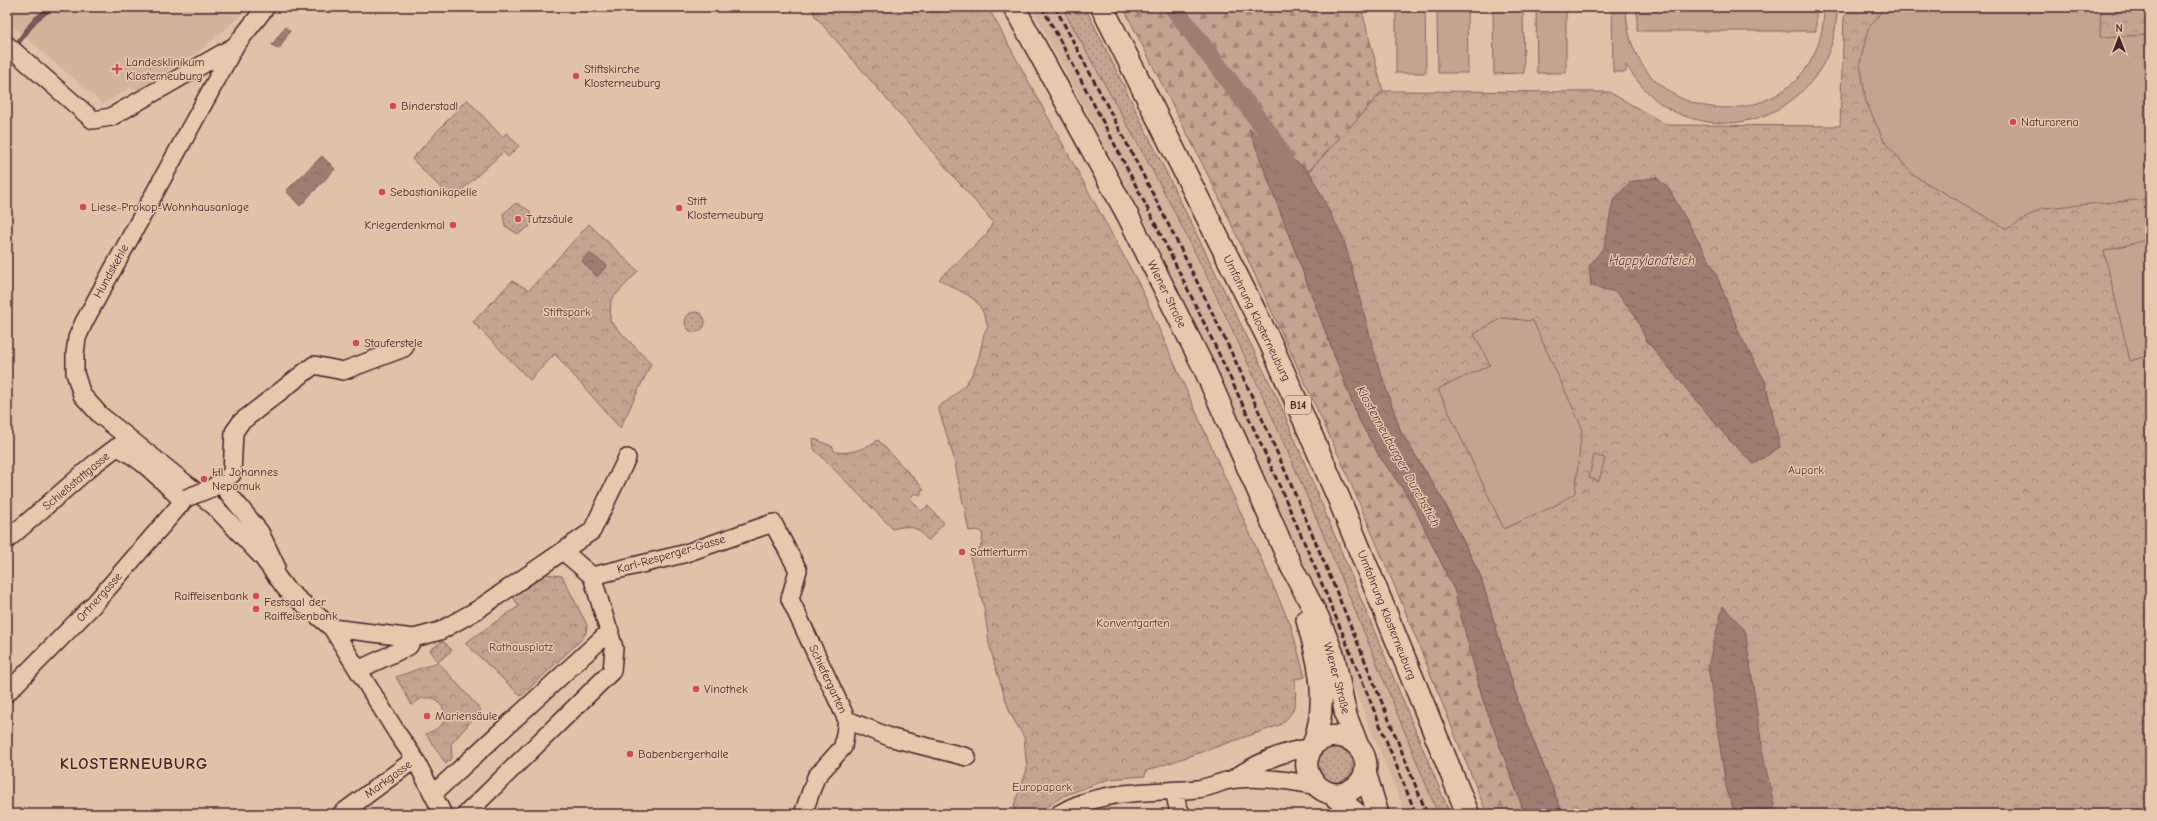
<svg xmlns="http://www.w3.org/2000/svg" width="2157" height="821" viewBox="0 0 2157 821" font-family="'Comic Neue',sans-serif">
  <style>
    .built { fill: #d2b39c }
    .grass { fill: url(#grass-dots); stroke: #87625e }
    .forest { fill: url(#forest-firs); stroke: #87625e }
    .park { fill: url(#park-crowns); stroke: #87625e }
    .garden { fill: #c4a491; stroke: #87625e }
    .water { fill: url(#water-ripples); stroke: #7e5756 }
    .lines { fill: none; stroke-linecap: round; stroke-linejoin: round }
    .stream { stroke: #7e5756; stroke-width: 5.5 }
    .canal { stroke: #a07d73; stroke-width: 19 }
    .minor-casing { stroke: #4a1f2b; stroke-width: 20 }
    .tertiary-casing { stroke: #4a1f2b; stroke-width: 24 }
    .primary-casing { stroke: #4a1f2b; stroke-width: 25 }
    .minor { stroke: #e6c9ad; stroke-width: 17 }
    .tertiary { stroke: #e6c9ad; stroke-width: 21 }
    .primary { stroke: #e6c9ad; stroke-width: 22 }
    .rail { stroke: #4a1f2b; stroke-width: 3; stroke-dasharray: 6 3; stroke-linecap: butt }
    .minor-bridge-casing { stroke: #4a1f2b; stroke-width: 20; stroke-linecap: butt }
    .minor-bridge { stroke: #e6c9ad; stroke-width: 17 }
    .poi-dot { fill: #d1495b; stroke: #e6c9ad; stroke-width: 1.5 }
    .labels { text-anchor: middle; stroke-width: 3; stroke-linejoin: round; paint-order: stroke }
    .shield { fill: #e6c9ad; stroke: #795252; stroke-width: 1 }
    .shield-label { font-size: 11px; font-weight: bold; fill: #4a1f2b }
    .poi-label { font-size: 12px; fill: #4a1f2b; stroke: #e6c9ad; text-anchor: start }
    .street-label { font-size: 12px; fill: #4a1f2b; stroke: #e6c9ad }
    .park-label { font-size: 12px; fill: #5c333a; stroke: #e6c9ad }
    .water-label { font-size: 13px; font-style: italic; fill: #5b3239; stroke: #e6c9ad }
    .district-label { font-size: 16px; font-weight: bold; letter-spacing: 1px; fill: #4a1f2b; stroke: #e6c9ad }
  </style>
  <defs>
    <pattern id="grass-dots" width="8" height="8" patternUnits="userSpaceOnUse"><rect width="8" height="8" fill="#c4a491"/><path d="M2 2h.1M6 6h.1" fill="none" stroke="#a18577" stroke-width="1.8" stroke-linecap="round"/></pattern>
    <pattern id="forest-firs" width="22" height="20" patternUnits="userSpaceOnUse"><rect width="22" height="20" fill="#c4a491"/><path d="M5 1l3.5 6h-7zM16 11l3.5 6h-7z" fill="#a18577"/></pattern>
    <pattern id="park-crowns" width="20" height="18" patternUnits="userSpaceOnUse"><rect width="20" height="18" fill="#c4a491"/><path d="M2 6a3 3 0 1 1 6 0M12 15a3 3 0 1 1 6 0" fill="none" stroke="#a18577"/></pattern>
    <pattern id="water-ripples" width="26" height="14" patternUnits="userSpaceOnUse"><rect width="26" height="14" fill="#a07d73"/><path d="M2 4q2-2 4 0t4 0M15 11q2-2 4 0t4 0" fill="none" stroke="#84665f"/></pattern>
  </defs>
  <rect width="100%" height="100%" fill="#e0c2a8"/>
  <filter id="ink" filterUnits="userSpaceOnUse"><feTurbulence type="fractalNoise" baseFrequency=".025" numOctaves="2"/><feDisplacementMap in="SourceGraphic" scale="8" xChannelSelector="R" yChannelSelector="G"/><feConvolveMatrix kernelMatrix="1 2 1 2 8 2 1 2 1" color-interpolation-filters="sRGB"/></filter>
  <g filter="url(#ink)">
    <!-- built -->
    <path class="built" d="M7,7H250L200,51L137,90L130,88L103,104L7,21Z
      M1031,7H1062L1172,207L1246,362L1319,524L1438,814H1406L1265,475L1152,234Z"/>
    <!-- grass -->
    <path class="grass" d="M1062,7H1085L1281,406L1450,814H1438C1355,609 1273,404 1172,207C1137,140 1098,74 1062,7Z
      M516,203L530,211V226L518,234L505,226L503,214Z
      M685 322a10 10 0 1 1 20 0a10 10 0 1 1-20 0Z
      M443,641L452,650L438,662L430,650Z
      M1317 764a18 18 0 1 1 36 0a18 18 0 1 1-36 0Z"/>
    <!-- forest -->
    <path class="forest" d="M1123,7H1361L1383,91L1309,171L1249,129L1358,418L1380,457L1405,492L1419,517L1454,589L1483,700L1525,814H1487L1403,606L1343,465L1215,189Z"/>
    <!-- park -->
    <path class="park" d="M811,7H988L1140,286L1291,626L1305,677L1295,679C1296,701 1298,710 1280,725L1146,771L1145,776L1109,779L1063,796L1036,814H1015L1014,805L1027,770L1024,737L1010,713L995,666L989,643L984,607L970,557C980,551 984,543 982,532L976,530L969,531L953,455L938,407C961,392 974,379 980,352C983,342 982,335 988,326C978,291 965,297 939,279L987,234L993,222L815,16Z
      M1853,7H2150V814H1563L1520,708L1480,575L1443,500L1401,432L1309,171L1383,91L1609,92L1667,125L1840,126L1844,17Z
      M467,99L502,137L507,133L519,146L508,157L503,152L452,199L412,159Z
      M589,224L638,271L611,300L610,321L651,364L620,428L555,354L530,380L473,322L512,281L529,290Z
      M813,438L833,447L834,451C848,456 866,448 878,440L924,489L921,490V496L915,493L910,498L921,511L928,506L944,523L928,541C919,527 909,524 893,529L814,449Z
      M541,572L545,574L562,576L587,625L586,633L582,639L521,696L465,643L519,606L511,594Z
      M438,662L481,710L451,744L452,758L446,764L426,734C448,725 452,714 434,698H422L412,705L396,677Z"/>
    <!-- garden -->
    <path class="garden" d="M1612,7H1626C1627,141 1824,142 1824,7H1837C1838,93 1749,150 1671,110C1651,99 1638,83 1626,65V72H1613Z
      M1637,7H1816V31H1637Z
      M1885,7H2101L2100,37L2150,35V199L2042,208L2007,229L1913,175L1884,141L1866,102L1860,63L1868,29Z
      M1566,8V73H1537L1536,9Z
      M1396,9H1425L1426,73H1396Z
      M1437,9H1467L1468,73H1438Z
      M1493,9H1523L1524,73L1494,74Z
      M2150,239V355L2130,361L2104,251Z
      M1502,318L1533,321L1582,428L1575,493L1556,505L1504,529L1438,389L1490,365L1474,334Z
      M1594,455L1605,458L1599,481L1589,478Z"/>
    <!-- water -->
    <path class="water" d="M285,27L290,31L279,49L272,45Z
      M1249,129L1309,171L1344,240L1377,362L1401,432L1443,500L1480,575L1520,708L1563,814H1525L1483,700L1454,589L1419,517L1405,492L1380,457L1358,418Z
      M322,156L335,169L300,206L286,191Z
      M1656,177L1669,189L1714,269L1741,337L1765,381L1780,447L1754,464L1730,441L1646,340L1635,315L1616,292L1591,286L1589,266L1604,247L1613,201L1630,182Z
      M589,253L607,265L597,277L582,261Z
      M1723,606L1745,630L1764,760L1776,814H1735L1726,787L1708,666Z"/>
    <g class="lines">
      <!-- stream -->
      <path class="stream" d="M7,57L35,20L52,7"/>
      <!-- canal -->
      <path class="canal" d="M1173,7L1273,139L1290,172"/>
      <!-- minor casing -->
      <g class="minor-casing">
        <path id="minor" d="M266,7L235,46L84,322L77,338L75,354V373L82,395L100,415L214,506L263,558L286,589L332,628L397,733L415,759L443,814
          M7,45L93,120L111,117L235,46
          M221,484L260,532L276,566
          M212,488L232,474L234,432L241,422L314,365L343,371L404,348
          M7,540L93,465L117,447C143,459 162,481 183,501
          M563,551L592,531L627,458
          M592,576L683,554L773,523L798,570L790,599L847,720L892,738L967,757
          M332,628L414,638L440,631L477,610L563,551L592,576L614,648L612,671L466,814
          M358,670L409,646L414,638
          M7,693L95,603L186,498
          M1231,780C1254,765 1283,750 1311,748
          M1174,791L1178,808L1182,814
          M434,793L610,631
          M341,814L415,759
          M803,814L816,777L843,747L847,720
          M1059,814C1099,789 1152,793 1197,789C1209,788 1219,782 1230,780C1255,775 1292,781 1317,786"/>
      </g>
      <!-- tertiary casing -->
      <g class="tertiary-casing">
        <path id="tertiary" d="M1014,7L1128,216L1204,368L1292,568L1318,617L1334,657L1346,716L1358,746
          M1307,620C1315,649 1323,676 1321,706C1321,717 1318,729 1315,739C1312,749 1305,757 1307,768C1311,788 1333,801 1351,790C1387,768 1351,717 1314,744
          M1365,772L1378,814
          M1333,795L1357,814"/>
      </g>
      <!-- primary casing -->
      <g class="primary-casing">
        <path id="primary" d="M1102,7L1271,344L1339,499L1468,814"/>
      </g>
      <!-- minor -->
      <use href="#minor" class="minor"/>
      <!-- tertiary -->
      <use href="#tertiary" class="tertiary"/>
      <!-- primary -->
      <use href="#primary" class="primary"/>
      <!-- rail -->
      <path class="rail" d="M1042,7C1131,172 1216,340 1291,512C1335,612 1375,713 1416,814
        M1055,7C1126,141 1197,276 1260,414C1319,546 1373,680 1427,814"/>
      <!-- minor-bridge casing -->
      <g class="minor-bridge-casing">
        <path id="minor-bridge" d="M186,498L212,488"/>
      </g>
      <!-- minor-bridge -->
      <use href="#minor-bridge" class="minor-bridge"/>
    </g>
  </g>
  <!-- markers -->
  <g class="poi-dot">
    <path d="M115 63h4v4h4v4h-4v4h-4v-4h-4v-4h4z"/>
    <circle cx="576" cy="76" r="4"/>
    <circle cx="393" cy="106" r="4"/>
    <circle cx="2013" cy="122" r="4"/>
    <circle cx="382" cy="192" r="4"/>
    <circle cx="83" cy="207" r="4"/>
    <circle cx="679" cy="208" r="4"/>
    <circle cx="518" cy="219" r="4"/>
    <circle cx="453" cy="225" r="4"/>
    <circle cx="356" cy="343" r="4"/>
    <circle cx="204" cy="479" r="4"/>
    <circle cx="962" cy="552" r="4"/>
    <circle cx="256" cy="596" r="4"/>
    <circle cx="256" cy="609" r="4"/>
    <circle cx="696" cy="689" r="4"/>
    <circle cx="427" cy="716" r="4"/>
    <circle cx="630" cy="754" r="4"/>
  </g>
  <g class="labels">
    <!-- shield labels -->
    <rect class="shield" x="1285" y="396" width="26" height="18" rx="3"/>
    <g class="shield-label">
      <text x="1298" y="409">B14</text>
    </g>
    <!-- poi labels -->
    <g class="poi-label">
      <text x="126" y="66">Landesklinikum<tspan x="126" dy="14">Klosterneuburg</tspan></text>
      <text x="584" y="73">Stiftskirche<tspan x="584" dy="14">Klosterneuburg</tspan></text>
      <text x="401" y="110">Binderstadl</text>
      <text x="2021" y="126">Naturarena</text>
      <text x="390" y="196">Sebastianikapelle</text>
      <text x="687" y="205">Stift<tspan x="687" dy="14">Klosterneuburg</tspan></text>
      <text x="91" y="211">Liese-Prokop-Wohnhausanlage</text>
      <text x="526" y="223">Tutzsäule</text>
      <text x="445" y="229" text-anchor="end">Kriegerdenkmal</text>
      <text x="364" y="347">Stauferstele</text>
      <text x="212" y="476">Hl. Johannes<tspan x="212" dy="14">Nepomuk</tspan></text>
      <text x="970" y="556">Sattlerturm</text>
      <text x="248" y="600" text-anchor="end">Raiffeisenbank</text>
      <text x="264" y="606">Festsaal der<tspan x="264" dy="14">Raiffeisenbank</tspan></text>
      <text x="704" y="693">Vinothek</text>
      <text x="435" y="720">Mariensäule</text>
      <text x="638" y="758">Babenbergerhalle</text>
    </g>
    <!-- street labels -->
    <g class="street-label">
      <text transform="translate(111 271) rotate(-61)" y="4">Hundskehle</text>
      <text transform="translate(1167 294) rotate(64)" y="4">Wiener Straße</text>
      <text transform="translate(1257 318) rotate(64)" y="4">Umfahrung Klosterneuburg</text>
      <text transform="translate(76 481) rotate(-40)" y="4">Schießstattgasse</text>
      <text transform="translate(671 554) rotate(-16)" y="4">Karl-Resperger-Gasse</text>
      <text transform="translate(99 597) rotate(-48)" y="4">Ortnergasse</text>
      <text transform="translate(1387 615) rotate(68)" y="4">Umfahrung Klosterneuburg</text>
      <text transform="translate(1337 678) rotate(75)" y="4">Wiener Straße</text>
      <text transform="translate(828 679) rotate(65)" y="4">Schiefergarten</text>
      <text transform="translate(388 779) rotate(-36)" y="4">Markgasse</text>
    </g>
    <!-- park labels -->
    <g class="park-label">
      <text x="567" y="316">Stiftspark</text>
      <text x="1806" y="474">Aupark</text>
      <text x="1133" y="627">Konventgarten</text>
      <text x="521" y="651">Rathausplatz</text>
      <text x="1042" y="791">Europapark</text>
    </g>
    <!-- water labels -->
    <g class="water-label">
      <text x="1652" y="265">Happylandteich</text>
      <text transform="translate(1399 456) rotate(61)" y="5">Klosterneuburger Durchstich</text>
    </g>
    <!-- district labels -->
    <g class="district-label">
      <text x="134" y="769">KLOSTERNEUBURG</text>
    </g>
  </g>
  <!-- margin -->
  <rect width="2157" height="821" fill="none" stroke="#e6c9ad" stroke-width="24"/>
  <rect x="12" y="12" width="2133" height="797" fill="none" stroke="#4a1f2b" stroke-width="1.5" filter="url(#ink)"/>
  <!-- north arrow -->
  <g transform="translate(2119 38)" stroke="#e6c9ad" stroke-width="3" paint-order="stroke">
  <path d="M0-3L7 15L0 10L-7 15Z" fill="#4a1f2b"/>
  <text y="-6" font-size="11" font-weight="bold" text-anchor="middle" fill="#4a1f2b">N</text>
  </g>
</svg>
